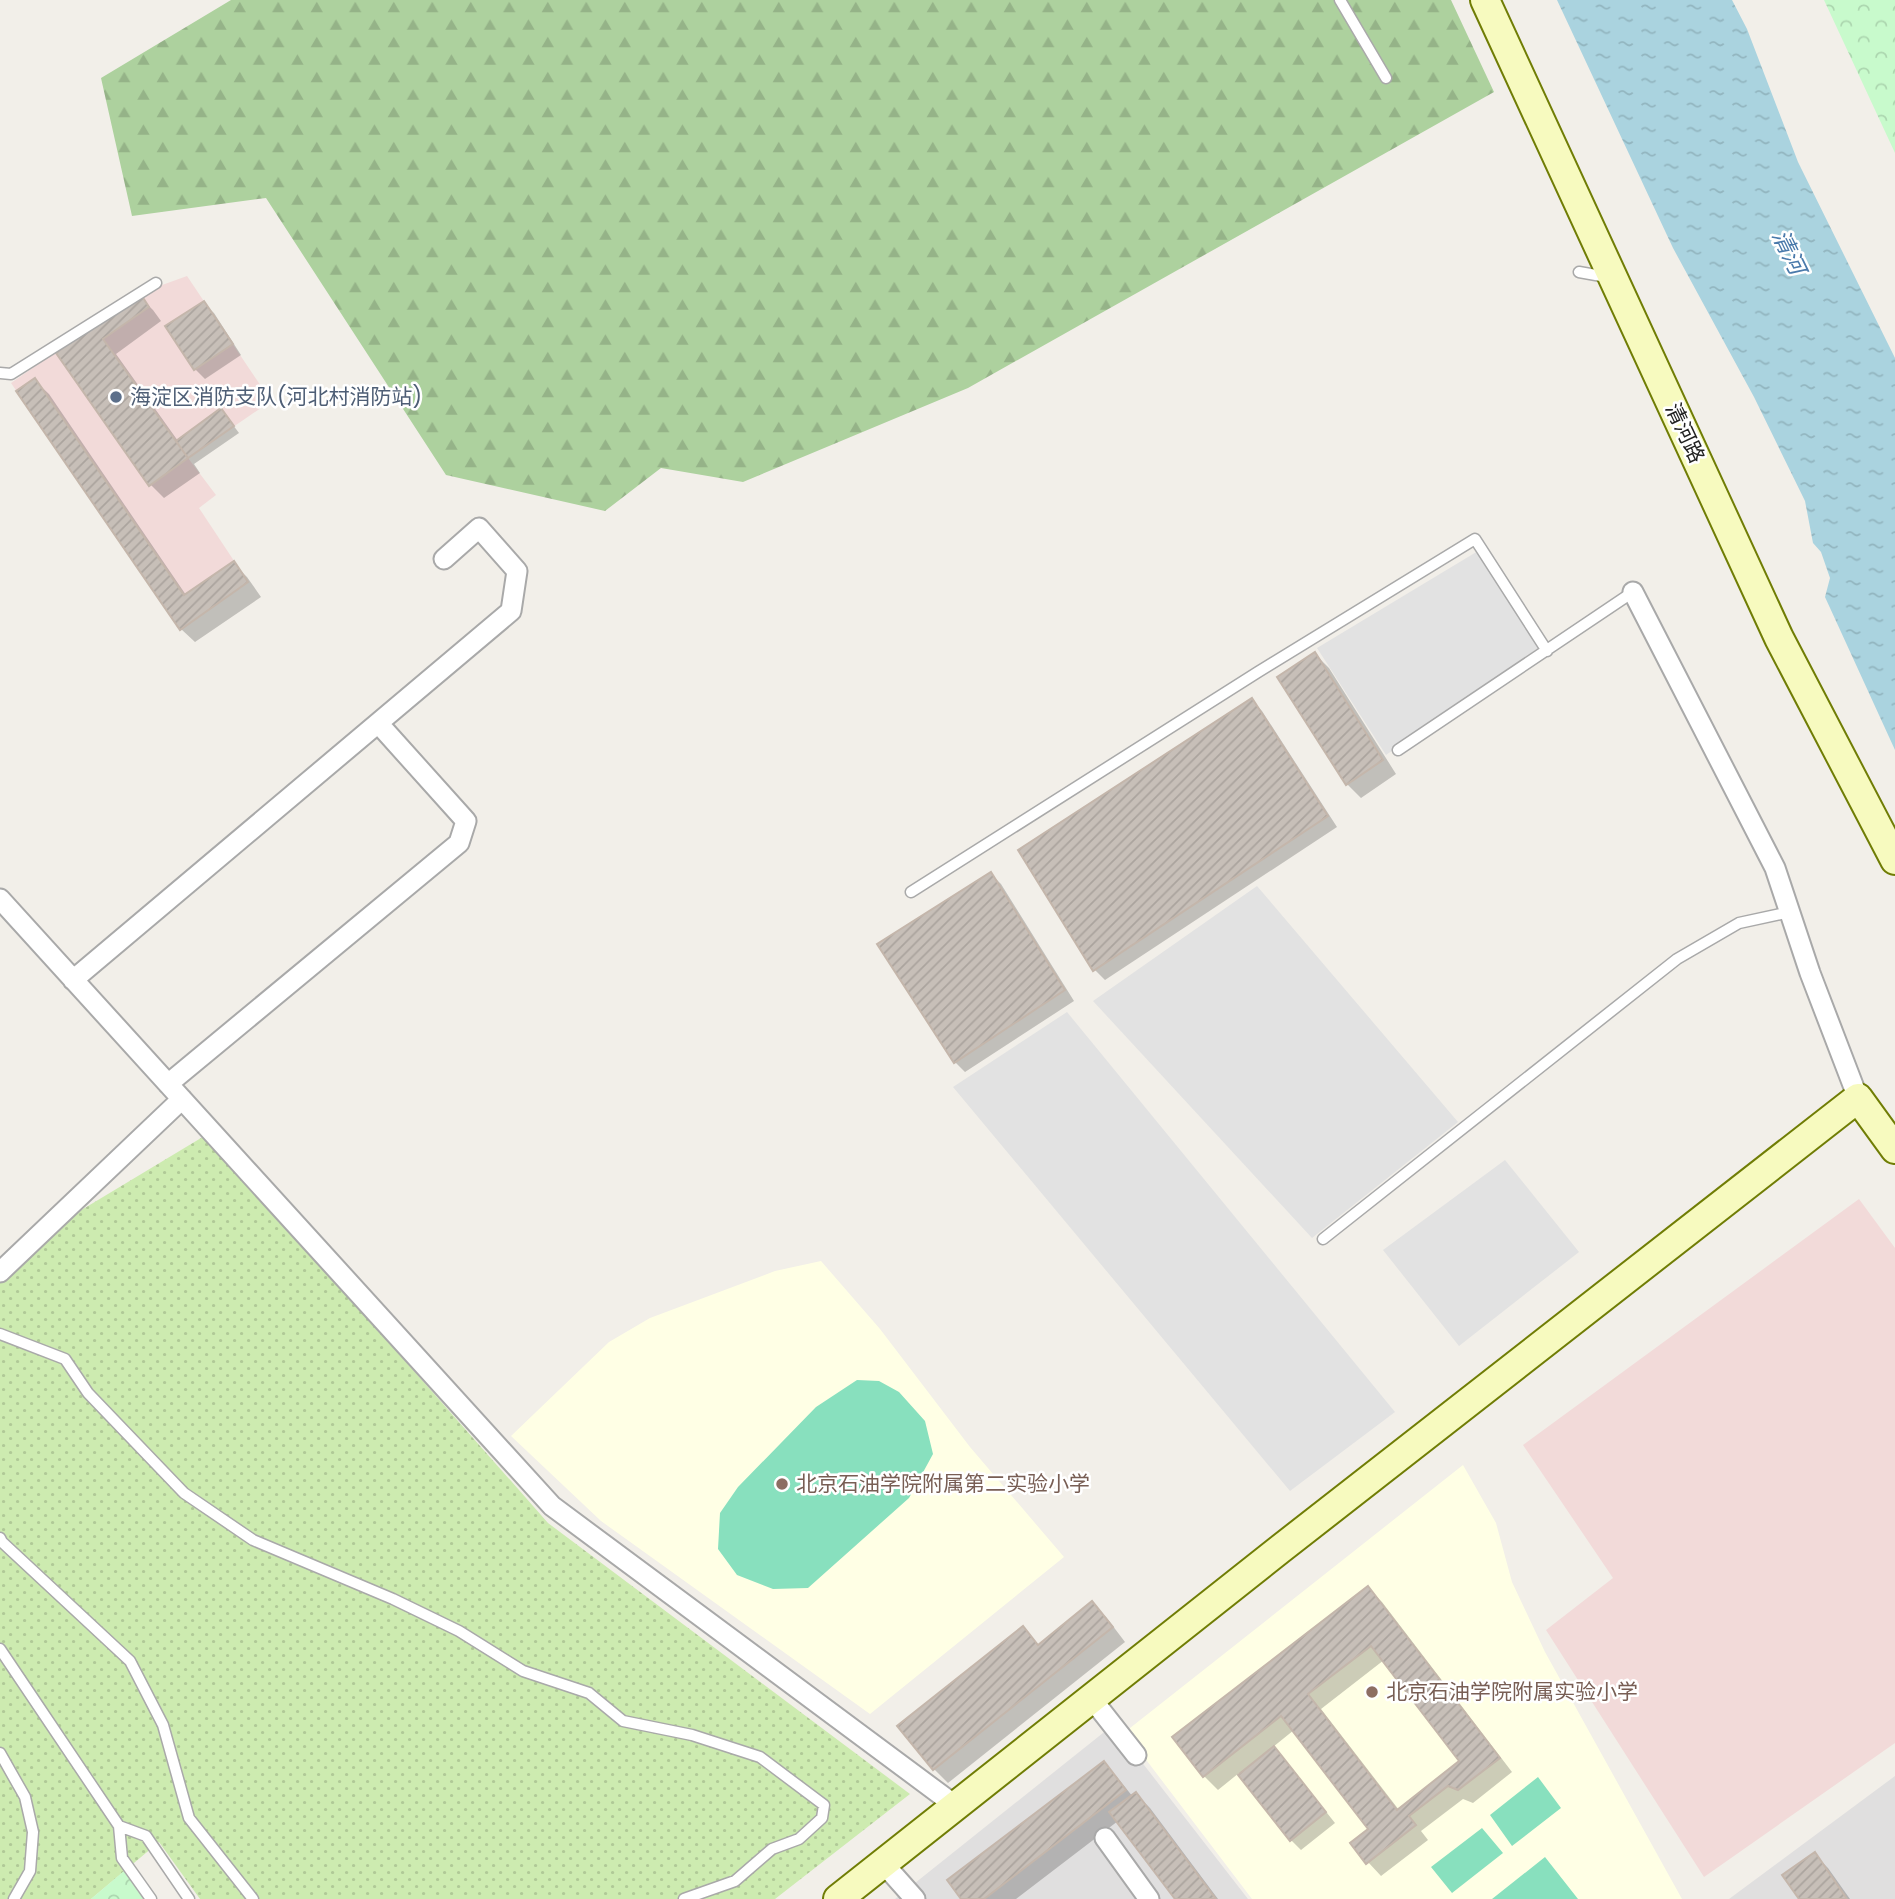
<svg xmlns="http://www.w3.org/2000/svg" width="1895" height="1899" viewBox="0 0 1895 1899" font-family="Poppins,'Noto Sans SC',sans-serif">
  <style>
    .residential { fill: #e0dfdf }
    .commercial { fill: #f2dad9 }
    .education { fill: #ffffe5 }
    .grass { fill: url(#grass-dots) }
    .forest { fill: url(#forest-firs) }
    .park { fill: url(#park-crowns) }
    .pitch { fill: #88e0be }
    .parking { fill: #e2e2e2 }
    .water { fill: url(#water-ripples) }
    .shadow { fill: #0003; fill-rule: evenodd }
    .building { fill: url(#building-hatch); stroke: #c4b6ab; stroke-width: 2; fill-rule: evenodd }
    .lines { fill: none; stroke-linecap: round; stroke-linejoin: round }
    .lane-casing { stroke: #a9a9a9; stroke-width: 13 }
    .street-casing { stroke: #a9a9a9; stroke-width: 23 }
    .secondary-casing { stroke: #707d05; stroke-width: 32 }
    .lane { stroke: #fff; stroke-width: 10 }
    .street { stroke: #fff; stroke-width: 19 }
    .secondary { stroke: #f7fabf; stroke-width: 28 }
    .service-dot { fill: #5c6f8a; stroke: #fff; stroke-width: 2.5 }
    .education-dot { fill: #8d6e63; stroke: #fff; stroke-width: 2.5 }
    .labels { text-anchor: middle; stroke-width: 5; stroke-linejoin: round; paint-order: stroke }
    .service-label { font-size: 21px; fill: #4e5e75; stroke: #fff; text-anchor: start }
    .street-label { font-size: 21px; fill: #222; stroke: #fff }
    .education-label { font-size: 21px; fill: #785e54; stroke: #fff; text-anchor: start }
    .water-label { font-size: 23px; font-style: italic; fill: #4a7aab; stroke: #fff }
  </style>
  <defs>
    <pattern id="grass-dots" width="8" height="8" patternUnits="userSpaceOnUse" patternTransform="scale(1.75)"><rect width="8" height="8" fill="#cdebb0"/><path d="M2 2h.1M6 6h.1" fill="none" stroke="#b0c997" stroke-width="1.8" stroke-linecap="round"/></pattern>
    <pattern id="forest-firs" width="22" height="20" patternUnits="userSpaceOnUse" patternTransform="scale(1.75)"><rect width="22" height="20" fill="#add19e"/><path d="M5 1l3.5 6h-7zM16 11l3.5 6h-7z" fill="#95b388"/></pattern>
    <pattern id="park-crowns" width="20" height="18" patternUnits="userSpaceOnUse" patternTransform="scale(1.75)"><rect width="20" height="18" fill="#c8facc"/><path d="M2 6a3 3 0 1 1 6 0M12 15a3 3 0 1 1 6 0" fill="none" stroke="#acd6af"/></pattern>
    <pattern id="water-ripples" width="26" height="14" patternUnits="userSpaceOnUse" patternTransform="scale(1.75)"><rect width="26" height="14" fill="#aad3df"/><path d="M2 4q2-2 4 0t4 0M15 11q2-2 4 0t4 0" fill="none" stroke="#92b5bf"/></pattern>
    <pattern id="building-hatch" width="6" height="6" patternUnits="userSpaceOnUse" patternTransform="scale(1.75)"><rect width="6" height="6" fill="#c7bfb8"/><path d="M-1 1l2-2M0 6l6-6M5 7l2-2" fill="none" stroke="#aba49e"/></pattern>
  </defs>
  <rect width="100%" height="100%" fill="#f2efe9"/>
  <!-- residential -->
  <path class="residential" d="M1113,1725L1248,1899H895Z
    M1895,1776V1899H1729Z"/>
  <!-- commercial -->
  <path class="commercial" d="M187,276L271,401L188,458L216,495L199,508L248,582L180,630L11,383L140,293Z
    M1859,1199L1895,1248V1743L1704,1877L1546,1630L1613,1578L1523,1445Z"/>
  <!-- education -->
  <path class="education" d="M821,1261L880,1329L970,1447L1064,1557L870,1714L601,1521L511,1436L609,1342L650,1318L775,1271Z
    M1463,1465L1496,1523L1512,1582L1545,1652L1682,1899H1252L1125,1732Z"/>
  <!-- grass -->
  <path class="grass" d="M206,1135L548,1523L910,1794L775,1899H200L159,1842L91,1899H0V1259Z"/>
  <!-- forest -->
  <path class="forest" d="M231,0H1451L1494,92L968,388L743,482L661,468L605,511L446,475L266,198L132,216L101,78Z"/>
  <!-- park -->
  <path class="park" d="M1824,0H1895V153Z
    M124,1871L144,1899H91Z"/>
  <!-- pitch -->
  <path class="pitch" d="M857,1380L879,1381L899,1392L925,1421L933,1454L909,1498L808,1588L773,1589L737,1575L718,1549L720,1513L738,1487L816,1407Z
    M1538,1777L1561,1808L1512,1846L1490,1815Z
    M1482,1828L1503,1853L1452,1893L1431,1867Z
    M1545,1857L1578,1899H1492Z"/>
  <!-- parking -->
  <path class="parking" d="M1478,551L1541,646L1386,755L1317,648Z
    M1257,886L1458,1122L1312,1238L1093,1001Z
    M1067,1012L1395,1412L1290,1491L953,1087Z
    M1505,1160L1579,1252L1459,1346L1383,1250Z"/>
  <!-- water -->
  <path class="water" d="M1557,0H1732L1747,29L1798,162L1895,358V750L1825,597L1830,578L1821,552L1813,543L1805,501L1754,397L1673,248Z"/>
  <!-- shadow -->
  <path class="shadow" d="M139,296L153,310L161,321L116,354L178,441L227,417L239,433L194,464L200,473L164,498L151,485L58,354Z
    M203,303L214,313L241,355L205,379L195,369Z
    M35,381L49,394L186,595L233,563L247,577L261,597L195,642L181,629Z
    M1315,654L1329,668L1396,774L1361,798L1347,784Z
    M1252,701L1262,711L1337,827L1105,980L1095,970Z
    M991,874L1001,884L1074,1001L965,1072L955,1062Z
    M1368,1589L1382,1602L1512,1772L1473,1803L1463,1799L1421,1831L1428,1840L1381,1876L1368,1862L1370,1829L1294,1730L1273,1747L1284,1759L1335,1823L1301,1850L1291,1840L1239,1773L1218,1790L1204,1776ZM1384,1660L1462,1762L1399,1810L1321,1709Z
    M1092,1604L1106,1617L1125,1642L948,1783L934,1769L900,1726L1023,1628L1039,1646Z
    M1104,1763L1117,1777L1133,1797L1136,1794L1150,1808L1218,1899H1177L1118,1821L1016,1899H964Z
    M1815,1855L1828,1868L1850,1899H1801Z"/>
  <!-- building -->
  <path class="building" d="M140,293L149,307L103,339L188,458L149,486L56,353Z
    M204,301L233,344L194,370L165,326Z
    M35,378L184,595L234,561L248,582L180,630L16,391Z
    M221,408L234,426L188,458L176,441Z
    M1315,652L1383,760L1346,785L1277,677Z
    M1252,698L1328,816L1093,971L1018,850Z
    M991,872L1065,990L954,1063L877,944Z
    M1368,1586L1500,1758L1458,1790L1448,1786L1409,1816L1416,1825L1366,1864L1350,1843L1368,1829L1281,1716L1203,1777L1172,1737ZM1371,1646L1459,1761L1397,1810L1308,1694Z
    M1092,1601L1113,1627L933,1770L897,1726L1023,1626L1038,1645Z
    M1274,1746L1326,1812L1290,1841L1238,1775Z
    M1104,1761L1126,1790L984,1899H961L947,1880Z
    M1136,1792L1216,1899H1175L1109,1812Z
    M1815,1852L1847,1899H1799L1782,1875Z"/>
  <g class="lines">
    <!-- lane casing -->
    <g class="lane-casing">
      <path id="lane" d="M1340,0L1386,78
        M1579,272L1607,277
        M0,373L11,374L156,283
        M1398,750L1633,592
        M911,892L1258,672L1475,539L1547,651
        M1323,1239L1677,959L1739,923L1790,912
        M0,1334L65,1359L88,1393L184,1493L253,1540L393,1599L459,1631L523,1671L589,1693L623,1721L692,1735L760,1757L824,1805L822,1818L799,1839L772,1849L735,1881L684,1899
        M0,1538L2,1542L130,1661L163,1725L189,1818L253,1899
        M0,1649L119,1826
        M0,1753L25,1797L33,1832L30,1871L14,1899
        M151,1899L122,1858L119,1826L146,1836L189,1899"/>
    </g>
    <!-- street casing -->
    <g class="street-casing">
      <path id="street" d="M1633,592L1775,868L1810,973L1858,1098
        M0,899L552,1506L956,1806
        M73,980L511,611L517,571L479,528L444,559
        M168,1084L459,843L466,821L378,723
        M0,1272L182,1099
        M1092,1699L1136,1755
        M1105,1838L1149,1899
        M883,1863L915,1899"/>
    </g>
    <!-- secondary casing -->
    <g class="secondary-casing">
      <path id="secondary" d="M1485,0L1779,638L1895,860
        M838,1899L1279,1550L1858,1098L1895,1149"/>
    </g>
    <!-- lane -->
    <use href="#lane" class="lane"/>
    <!-- street -->
    <use href="#street" class="street"/>
    <!-- secondary -->
    <use href="#secondary" class="secondary"/>
  </g>
  <!-- markers -->
  <circle class="service-dot" cx="116" cy="397" r="7"/>
  <g class="education-dot">
    <circle cx="782" cy="1484" r="7"/>
    <circle cx="1372" cy="1692" r="7"/>
  </g>
  <g class="labels">
    <!-- service labels -->
    <g class="service-label">
      <text x="130" y="404">海淀区消防支队(河北村消防站)</text>
    </g>
    <!-- street labels -->
    <g class="street-label">
      <text transform="translate(1685 433) rotate(65)" y="7">清河路</text>
    </g>
    <!-- education labels -->
    <g class="education-label">
      <text x="796" y="1491">北京石油学院附属第二实验小学</text>
      <text x="1386" y="1699">北京石油学院附属实验小学</text>
    </g>
    <!-- water labels -->
    <g class="water-label">
      <text transform="translate(1789 252) rotate(64)" y="8">清河</text>
    </g>
  </g>
</svg>
